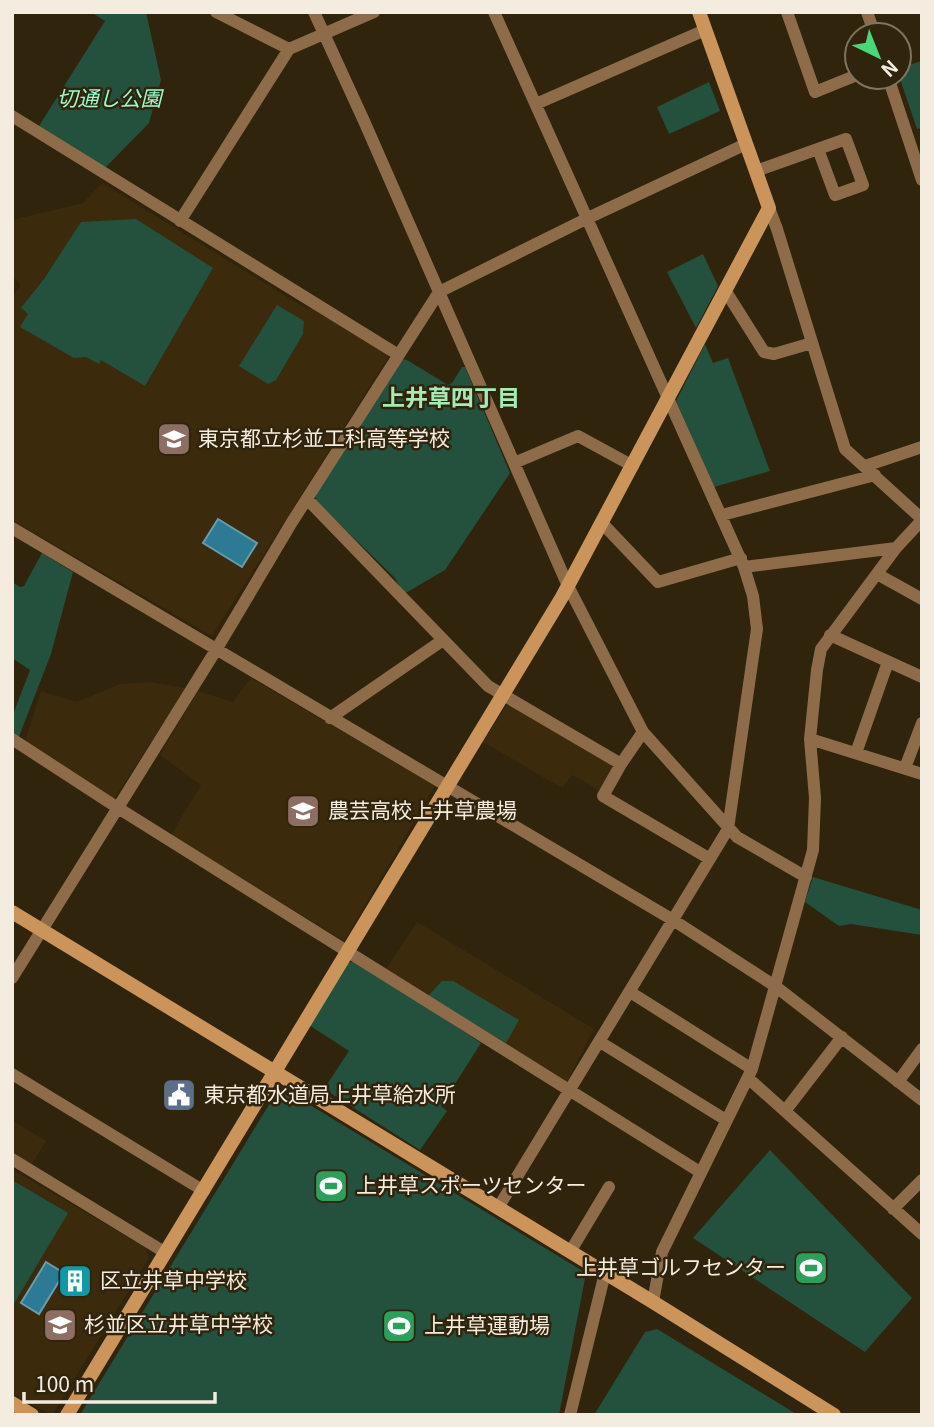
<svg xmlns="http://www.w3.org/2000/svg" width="934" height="1427" viewBox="0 0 934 1427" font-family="Georgia,'Noto Sans JP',serif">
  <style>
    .built { fill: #3b2b0c }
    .green { fill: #23513d }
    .water { fill: #2d7a94; stroke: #699caa; stroke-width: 2 }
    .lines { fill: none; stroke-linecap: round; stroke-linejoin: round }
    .street { stroke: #8e6c4a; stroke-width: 12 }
    .secondary { stroke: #ca945b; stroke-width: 14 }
    .labels { text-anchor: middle; stroke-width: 5; stroke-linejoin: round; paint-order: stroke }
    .park-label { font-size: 21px; font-style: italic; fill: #98fccf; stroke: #30240d }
    .poi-label { font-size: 21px; fill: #f4ecde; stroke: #30240d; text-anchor: start }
    .neighbourhood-label { font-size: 23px; font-weight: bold; fill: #a6eab5; stroke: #30240d }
  </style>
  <rect width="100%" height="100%" fill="#30240d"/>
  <!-- built -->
  <path class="built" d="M102,183L305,308L313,309L386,352L388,358L212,636L12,520V297L20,287L19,282L12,277V220L83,203Z
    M251,678L435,786L344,941L171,835L201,785L160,755L198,691L233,702Z
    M151,682L186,688L114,799L25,741L41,691L77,702L120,684Z
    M508,703L612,766L614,770L601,791L572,775L562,788L483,742Z
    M417,922L594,1029L567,1082L386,969Z
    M12,1120L46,1141L31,1165L12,1154Z
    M12,1169L146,1248L149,1258L52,1415L12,1393Z"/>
  <!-- green -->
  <path class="green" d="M91,12H146L161,80L149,123L105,168L39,126L105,21Z
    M922,61V128L917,129L899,76V68Z
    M709,82L720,111L669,134L657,107Z
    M136,219L213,268L145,386L101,360L99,364L86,357L74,358L20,327L28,314L21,308L44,279L81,222Z
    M703,254L718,286L696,328L667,272Z
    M277,305L304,321L303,334L276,380L268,384L239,366Z
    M705,344L713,363L728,358L770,471L714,487L676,401Z
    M402,359L407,360L448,385L452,383L462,367H465L510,473L445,570L404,594L395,578L317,502L315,496Z
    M42,553L73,572L51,654L18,739L12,735V717L30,670L12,658V582L20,587L24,586Z
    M813,877L922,910V935L851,924L839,926L805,902Z
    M356,961L481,1043L441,1106L447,1111L420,1150L324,1089L349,1051L309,1025L346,963Z
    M442,981H453L519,1020L506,1043L428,996Z
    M292,1094L586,1273L559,1415H80L273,1098Z
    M770,1150L912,1298L865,1352L693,1238Z
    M12,1180L68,1213L12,1307Z
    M657,1329L798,1415H594L645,1332Z"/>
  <!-- water -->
  <path class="water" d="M218,519L257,543L242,567L203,543Z
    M46,1262L64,1273L39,1314L21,1303Z"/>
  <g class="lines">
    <!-- street -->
    <path class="street" d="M216,12L289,49
      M314,12L364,121L568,586L643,732L737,837L806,877
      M494,12L744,567L753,596L757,629L728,829L498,1208
      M787,12L815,92L857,75
      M867,12L875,35
      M888,77L922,180
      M536,104L705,30
      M12,116L397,354
      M756,171L846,139L863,185L835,195L818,149
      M769,208L777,229L845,449L922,519
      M180,221L289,49L374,12
      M725,290L764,352L774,354L812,343
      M514,463L578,436L633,466
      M865,466L922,447
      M307,499L488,686L621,764L603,796L710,859
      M722,515L875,475
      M602,523L658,582L741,558
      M12,528L673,920L775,986L922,1100
      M744,567L896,548
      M877,574L922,599
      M830,635L922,677
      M330,718L443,640
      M12,739L118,808L700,1172
      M810,739L922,774
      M856,753L888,662
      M621,764L643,732
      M905,768L922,723
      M12,978L216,650L292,522L439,292L588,218L746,144
      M630,992L752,1069
      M600,1042L726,1120
      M12,1074L204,1191
      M748,1078L922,1234
      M898,1082L922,1049
      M785,1111L842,1037
      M12,1159L166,1253
      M893,1209L922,1180
      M570,1252L609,1187
      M653,1302L662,1252L752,1069L813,850L815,798L810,739L817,670L821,649L896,548L922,520
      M570,1415L605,1273"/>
    <!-- secondary -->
    <path class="secondary" d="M12,912L653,1302L834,1415
      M12,1403L32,1415
      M67,1415L562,597L769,208L699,12"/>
  </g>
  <!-- icons -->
  <defs>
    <g id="school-square" transform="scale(1.75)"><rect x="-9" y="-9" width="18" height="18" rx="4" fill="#8d6e63" stroke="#30240d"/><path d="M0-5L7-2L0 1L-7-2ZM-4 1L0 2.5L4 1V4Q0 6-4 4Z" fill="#fff"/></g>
    <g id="civic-square" transform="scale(1.75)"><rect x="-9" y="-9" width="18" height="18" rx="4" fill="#5c6f8a" stroke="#30240d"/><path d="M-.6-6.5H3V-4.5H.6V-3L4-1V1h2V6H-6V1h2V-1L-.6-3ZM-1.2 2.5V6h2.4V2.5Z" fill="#fff"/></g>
    <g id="stadium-square" transform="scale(1.75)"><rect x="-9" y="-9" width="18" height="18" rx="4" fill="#2e9e5b" stroke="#30240d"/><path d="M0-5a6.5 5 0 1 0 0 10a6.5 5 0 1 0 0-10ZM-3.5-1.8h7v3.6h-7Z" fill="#fff"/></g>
    <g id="building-square" transform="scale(1.75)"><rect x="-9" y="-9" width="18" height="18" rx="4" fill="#0f9aa8" stroke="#30240d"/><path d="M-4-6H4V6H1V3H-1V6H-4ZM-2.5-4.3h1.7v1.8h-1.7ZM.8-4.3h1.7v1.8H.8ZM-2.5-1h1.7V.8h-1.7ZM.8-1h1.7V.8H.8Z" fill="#fff"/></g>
  </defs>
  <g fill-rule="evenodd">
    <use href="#school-square" x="174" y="439"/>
    <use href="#school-square" x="303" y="811"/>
    <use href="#civic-square" x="179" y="1095"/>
    <use href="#stadium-square" x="331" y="1186"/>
    <use href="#stadium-square" x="811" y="1268"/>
    <use href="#building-square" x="75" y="1281"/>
    <use href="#school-square" x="60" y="1325"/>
    <use href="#stadium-square" x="399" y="1326"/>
  </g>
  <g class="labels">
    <!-- park labels -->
    <g class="park-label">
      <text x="109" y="106">切通し公園</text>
    </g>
    <!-- poi labels -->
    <g class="poi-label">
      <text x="198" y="446">東京都立杉並工科高等学校</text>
      <text x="328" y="818">農芸高校上井草農場</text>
      <text x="204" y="1102">東京都水道局上井草給水所</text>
      <text x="356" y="1193">上井草スポーツセンター</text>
      <text x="786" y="1275" text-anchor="end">上井草ゴルフセンター</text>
      <text x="100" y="1288">区立井草中学校</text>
      <text x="84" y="1332">杉並区立井草中学校</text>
      <text x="424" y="1333">上井草運動場</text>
    </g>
    <!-- neighbourhood labels -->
    <g class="neighbourhood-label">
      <text x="451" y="406">上井草四丁目</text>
    </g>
  </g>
  <!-- border -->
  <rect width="934" height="1427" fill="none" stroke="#f4ecde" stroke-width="28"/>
  <!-- north arrow -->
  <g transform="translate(878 56) rotate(137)"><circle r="33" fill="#30240d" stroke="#7e7461" stroke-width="2"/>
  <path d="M0-5L12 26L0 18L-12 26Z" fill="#48d779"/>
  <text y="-10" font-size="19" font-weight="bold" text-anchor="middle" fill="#f4ecde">N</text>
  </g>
  <!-- scale -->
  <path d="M24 1392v10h191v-10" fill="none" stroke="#f4ecde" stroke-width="3.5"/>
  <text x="35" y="1392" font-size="21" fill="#f4ecde" stroke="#30240d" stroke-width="5" paint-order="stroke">100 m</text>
</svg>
